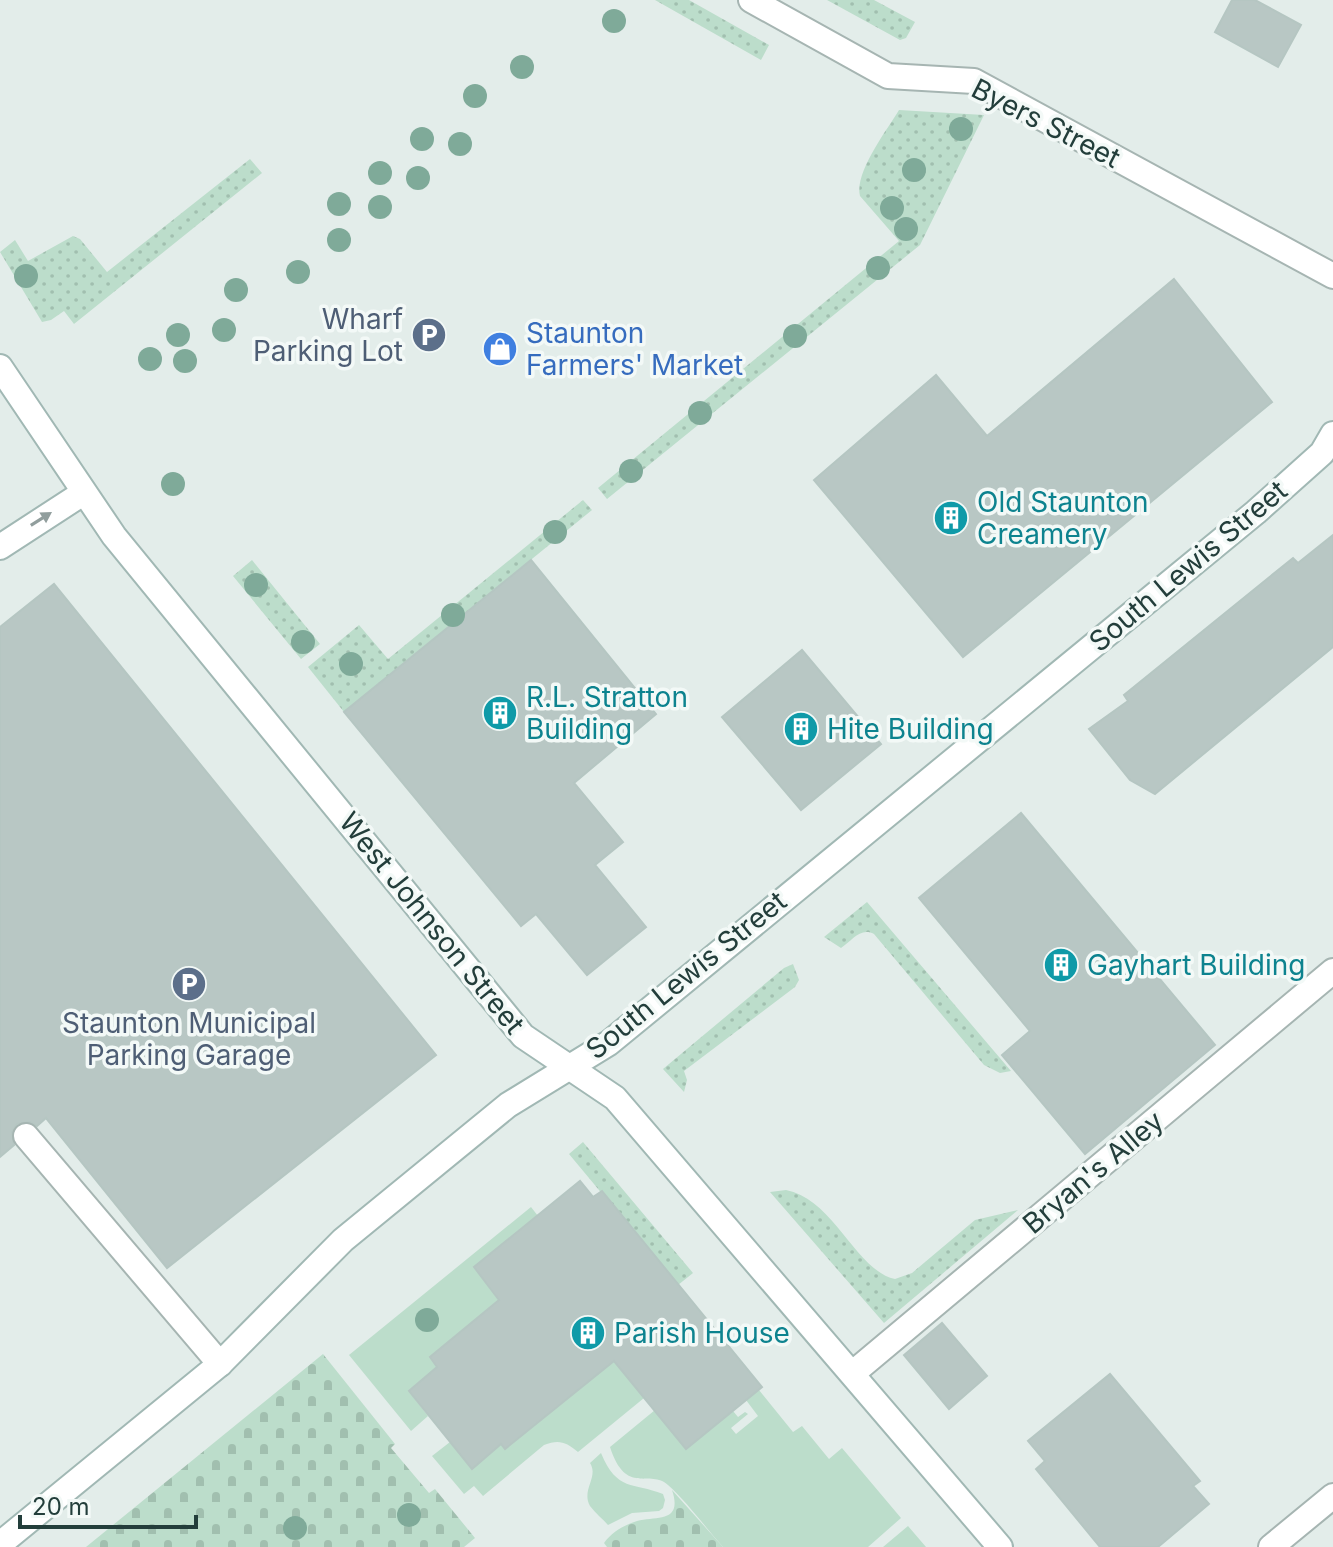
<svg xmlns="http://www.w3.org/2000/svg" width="1333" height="1547" viewBox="0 0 1333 1547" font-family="Inter,sans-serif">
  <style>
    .green { fill: #bcddcb }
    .cemetery { fill: url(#cemetery-stones) }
    .garden { fill: url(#garden-dots) }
    .building { fill: #b8c7c4; stroke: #b5c6c2; stroke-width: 2 }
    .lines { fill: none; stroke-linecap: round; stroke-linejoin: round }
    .lane-casing { stroke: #a6b5b2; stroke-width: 28 }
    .street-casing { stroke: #a6b5b2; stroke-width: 28 }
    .secondary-casing { stroke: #a1b8b4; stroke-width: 28 }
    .lane { stroke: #fff; stroke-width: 24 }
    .street { stroke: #fff; stroke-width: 24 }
    .secondary { stroke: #fff; stroke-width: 24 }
    .tree { fill: #7faa99 }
    .oneway { fill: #919e9d }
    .labels { text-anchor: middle; stroke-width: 7; stroke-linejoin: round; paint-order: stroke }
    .street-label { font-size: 28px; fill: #233e3b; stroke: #f3f9f7 }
    .service-label { font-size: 28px; fill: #4e5e75; stroke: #f3f9f7; text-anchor: end }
    .shop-label { font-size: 28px; fill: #366cbe; stroke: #f3f9f7; text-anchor: start }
    .culture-label { font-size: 28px; fill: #0d838f; stroke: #f3f9f7; text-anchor: start }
  </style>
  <defs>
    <pattern id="cemetery-stones" width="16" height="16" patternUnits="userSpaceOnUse" patternTransform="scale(2)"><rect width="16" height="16" fill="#bcddcb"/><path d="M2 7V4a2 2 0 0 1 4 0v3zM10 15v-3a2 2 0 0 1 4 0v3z" fill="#a1bfaf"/></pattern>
    <pattern id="garden-dots" width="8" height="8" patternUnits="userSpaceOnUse" patternTransform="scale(2)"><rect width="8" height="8" fill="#bcddcb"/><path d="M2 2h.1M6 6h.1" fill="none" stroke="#a1bfaf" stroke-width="1.8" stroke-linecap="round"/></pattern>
  </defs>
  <rect width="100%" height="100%" fill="#e3edea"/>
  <!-- green -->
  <path class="green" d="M531,1207L538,1216L474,1267L499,1300L430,1357L437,1367L409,1391L428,1416L411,1431L349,1355Z
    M614,1361L644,1398L578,1452C566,1442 559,1439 544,1445L483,1496L474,1486L464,1494L432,1456L450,1442L472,1468L501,1444L506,1448Z
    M759,1390L793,1432L802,1426L829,1459L842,1448L901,1518L868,1547H723C705,1527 688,1503 668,1485C650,1468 626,1497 610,1447L655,1410L686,1449L733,1411L738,1417L745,1412L748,1414L731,1428L736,1434L758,1416L746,1400Z
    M601,1453C617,1492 633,1482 663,1494L665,1500L663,1508L659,1511L632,1513L608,1525C603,1519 595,1513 590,1506C581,1490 599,1477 590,1463Z
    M908,1526L926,1547H883Z"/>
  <!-- cemetery -->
  <path class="cemetery" d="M323,1354L395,1444L391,1448L429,1493L435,1489L475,1538L464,1547H86Z
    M672,1490L723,1547H607L604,1543C612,1532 624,1525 637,1521C657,1516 683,1523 672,1490Z"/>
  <!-- garden -->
  <path class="garden" d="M655,0H689L769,45L761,60Z
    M827,0H874L915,22L906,38L900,40Z
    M899,110L984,115L920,245L607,499L598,488L899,241L860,196C854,173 887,130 899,110Z
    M250,159L262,173L74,324L64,311L51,320L42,322L0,252L15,240L28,261L73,236L80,239L107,272Z
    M583,500L592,510L344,712L308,667L359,625L388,659Z
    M252,560L320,644L301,659L233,576Z
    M867,902L1011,1071L1000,1073L984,1065L874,934C860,927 852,941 841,948L824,937Z
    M793,964L799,980L795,987L684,1071L687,1080L684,1092L663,1069L784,968Z
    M583,1142L693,1273L678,1285L569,1154Z
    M786,1190C834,1199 856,1271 895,1279L912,1273L975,1220L1018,1210L884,1323L770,1192Z"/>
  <!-- building -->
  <path class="building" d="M1232,0H1255L1301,25L1278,67L1215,32Z
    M1174,279L1272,402L963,657L814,480L936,375L987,436Z
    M1333,535V647L1155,794L1130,780L1089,729L1128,701L1124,695L1293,558L1298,563Z
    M531,560L656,714L574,783L623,842L595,865L646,927L587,975L536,914L521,926L344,712Z
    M54,584L436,1055L167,1268L46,1118L37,1126L30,1122L17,1124L12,1132L14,1145L0,1157V627Z
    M802,650L881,744L801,810L722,717Z
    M1021,813L1215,1045L1085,1154L1002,1055L1030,1031L919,898Z
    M580,1181L593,1197L602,1191L762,1387L686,1449L614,1361L505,1449L501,1444L472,1469L409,1391L437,1367L430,1357L499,1300L474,1267Z
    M942,1323L987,1376L949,1409L904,1355Z
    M1110,1374L1200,1481L1193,1486L1209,1504L1158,1547H1100L1036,1469L1045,1461L1028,1441Z"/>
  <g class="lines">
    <!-- lane casing -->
    <g class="lane-casing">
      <path id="lane" d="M26,1136L220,1364
        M853,1373L1333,971"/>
    </g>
    <!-- street casing -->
    <g class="street-casing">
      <path id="street" d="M751,0L888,76L974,81L1333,276
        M1271,1547L1333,1496"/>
    </g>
    <!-- secondary casing -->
    <g class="secondary-casing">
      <path id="secondary" d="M0,367L114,536L523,1036L615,1098L1000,1547
        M0,547L83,493
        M0,1544L220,1364L343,1240L508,1105L609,1043L1256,512L1322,453L1333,434"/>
    </g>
    <!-- lane -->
    <use href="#lane" class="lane"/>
    <!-- street -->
    <use href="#street" class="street"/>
    <!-- secondary -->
    <use href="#secondary" class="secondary"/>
  </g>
  <!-- trees -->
  <g class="tree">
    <circle cx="614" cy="21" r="12"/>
    <circle cx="522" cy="67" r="12"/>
    <circle cx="475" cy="96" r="12"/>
    <circle cx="961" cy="129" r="12"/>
    <circle cx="422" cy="139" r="12"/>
    <circle cx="460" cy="144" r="12"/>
    <circle cx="914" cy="170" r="12"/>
    <circle cx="380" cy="173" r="12"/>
    <circle cx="418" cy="178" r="12"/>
    <circle cx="339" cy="204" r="12"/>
    <circle cx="380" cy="207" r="12"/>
    <circle cx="892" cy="208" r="12"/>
    <circle cx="906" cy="229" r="12"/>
    <circle cx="339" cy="240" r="12"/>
    <circle cx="878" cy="268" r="12"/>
    <circle cx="298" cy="272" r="12"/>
    <circle cx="26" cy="276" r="12"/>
    <circle cx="236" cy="290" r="12"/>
    <circle cx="224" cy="330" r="12"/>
    <circle cx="178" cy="335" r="12"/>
    <circle cx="795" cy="336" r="12"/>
    <circle cx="150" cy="359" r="12"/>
    <circle cx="185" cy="361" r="12"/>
    <circle cx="700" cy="413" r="12"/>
    <circle cx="631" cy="471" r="12"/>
    <circle cx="173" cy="484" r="12"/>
    <circle cx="555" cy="532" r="12"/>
    <circle cx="256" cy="585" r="12"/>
    <circle cx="453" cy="615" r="12"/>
    <circle cx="303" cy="642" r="12"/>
    <circle cx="351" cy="664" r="12"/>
    <circle cx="427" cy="1320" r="12"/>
    <circle cx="409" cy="1515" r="12"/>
    <circle cx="295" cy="1528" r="12"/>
  </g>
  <!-- one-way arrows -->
  <defs><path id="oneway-solid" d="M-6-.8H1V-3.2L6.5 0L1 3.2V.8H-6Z" transform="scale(2)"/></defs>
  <use class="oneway" href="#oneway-solid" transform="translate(41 519) rotate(-32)"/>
  <!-- icons -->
  <defs>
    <g id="parking-disc" transform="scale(1.8)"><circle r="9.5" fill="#5c6f8a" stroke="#f3f9f7"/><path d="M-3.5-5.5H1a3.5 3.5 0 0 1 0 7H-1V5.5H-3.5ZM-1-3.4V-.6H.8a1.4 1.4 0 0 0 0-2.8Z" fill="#fff"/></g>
    <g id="shop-disc" transform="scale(1.8)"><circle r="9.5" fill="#3f7fe0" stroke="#f3f9f7"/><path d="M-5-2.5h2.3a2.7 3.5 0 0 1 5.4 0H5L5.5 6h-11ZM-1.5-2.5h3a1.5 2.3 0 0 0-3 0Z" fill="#fff"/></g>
    <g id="building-disc" transform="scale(1.8)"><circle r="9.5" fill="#0f9aa8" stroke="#f3f9f7"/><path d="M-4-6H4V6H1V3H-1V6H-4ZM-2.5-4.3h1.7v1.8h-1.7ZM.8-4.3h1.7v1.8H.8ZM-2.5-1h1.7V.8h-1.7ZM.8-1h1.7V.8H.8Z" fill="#fff"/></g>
  </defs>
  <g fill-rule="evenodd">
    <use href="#parking-disc" x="429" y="335"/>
    <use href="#shop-disc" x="500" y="349"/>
    <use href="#building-disc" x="951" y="518"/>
    <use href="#building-disc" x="500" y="713"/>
    <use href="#building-disc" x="801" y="729"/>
    <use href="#building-disc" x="1061" y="965"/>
    <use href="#parking-disc" x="189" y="984"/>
    <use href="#building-disc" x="588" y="1333"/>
  </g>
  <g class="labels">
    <!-- street labels -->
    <g class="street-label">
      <text transform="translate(1046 123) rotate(27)" y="10">Byers Street</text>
      <text transform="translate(1188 566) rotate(-40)" y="10">South Lewis Street</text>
      <text transform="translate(432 923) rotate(51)" y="10">West Johnson Street</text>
      <text transform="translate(686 975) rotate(-39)" y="10">South Lewis Street</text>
      <text transform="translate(1093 1172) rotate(-40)" y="10">Bryan's Alley</text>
    </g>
    <!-- service labels -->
    <g class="service-label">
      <text x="403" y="329">Wharf<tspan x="403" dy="32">Parking Lot</tspan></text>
      <text x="189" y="1033" text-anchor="middle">Staunton Municipal<tspan x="189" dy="32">Parking Garage</tspan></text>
    </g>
    <!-- shop labels -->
    <g class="shop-label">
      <text x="526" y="343">Staunton<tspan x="526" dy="32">Farmers' Market</tspan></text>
    </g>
    <!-- culture labels -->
    <g class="culture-label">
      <text x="977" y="512">Old Staunton<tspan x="977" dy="32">Creamery</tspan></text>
      <text x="526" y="707">R.L. Stratton<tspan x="526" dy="32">Building</tspan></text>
      <text x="827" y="739">Hite Building</text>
      <text x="1087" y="975">Gayhart Building</text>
      <text x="614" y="1343">Parish House</text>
    </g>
  </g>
  <!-- scale -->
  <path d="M20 1515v12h176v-12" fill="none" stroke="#233e3b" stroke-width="4"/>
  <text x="32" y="1515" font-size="24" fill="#233e3b" stroke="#f3f9f7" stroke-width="6" paint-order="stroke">20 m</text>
</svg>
